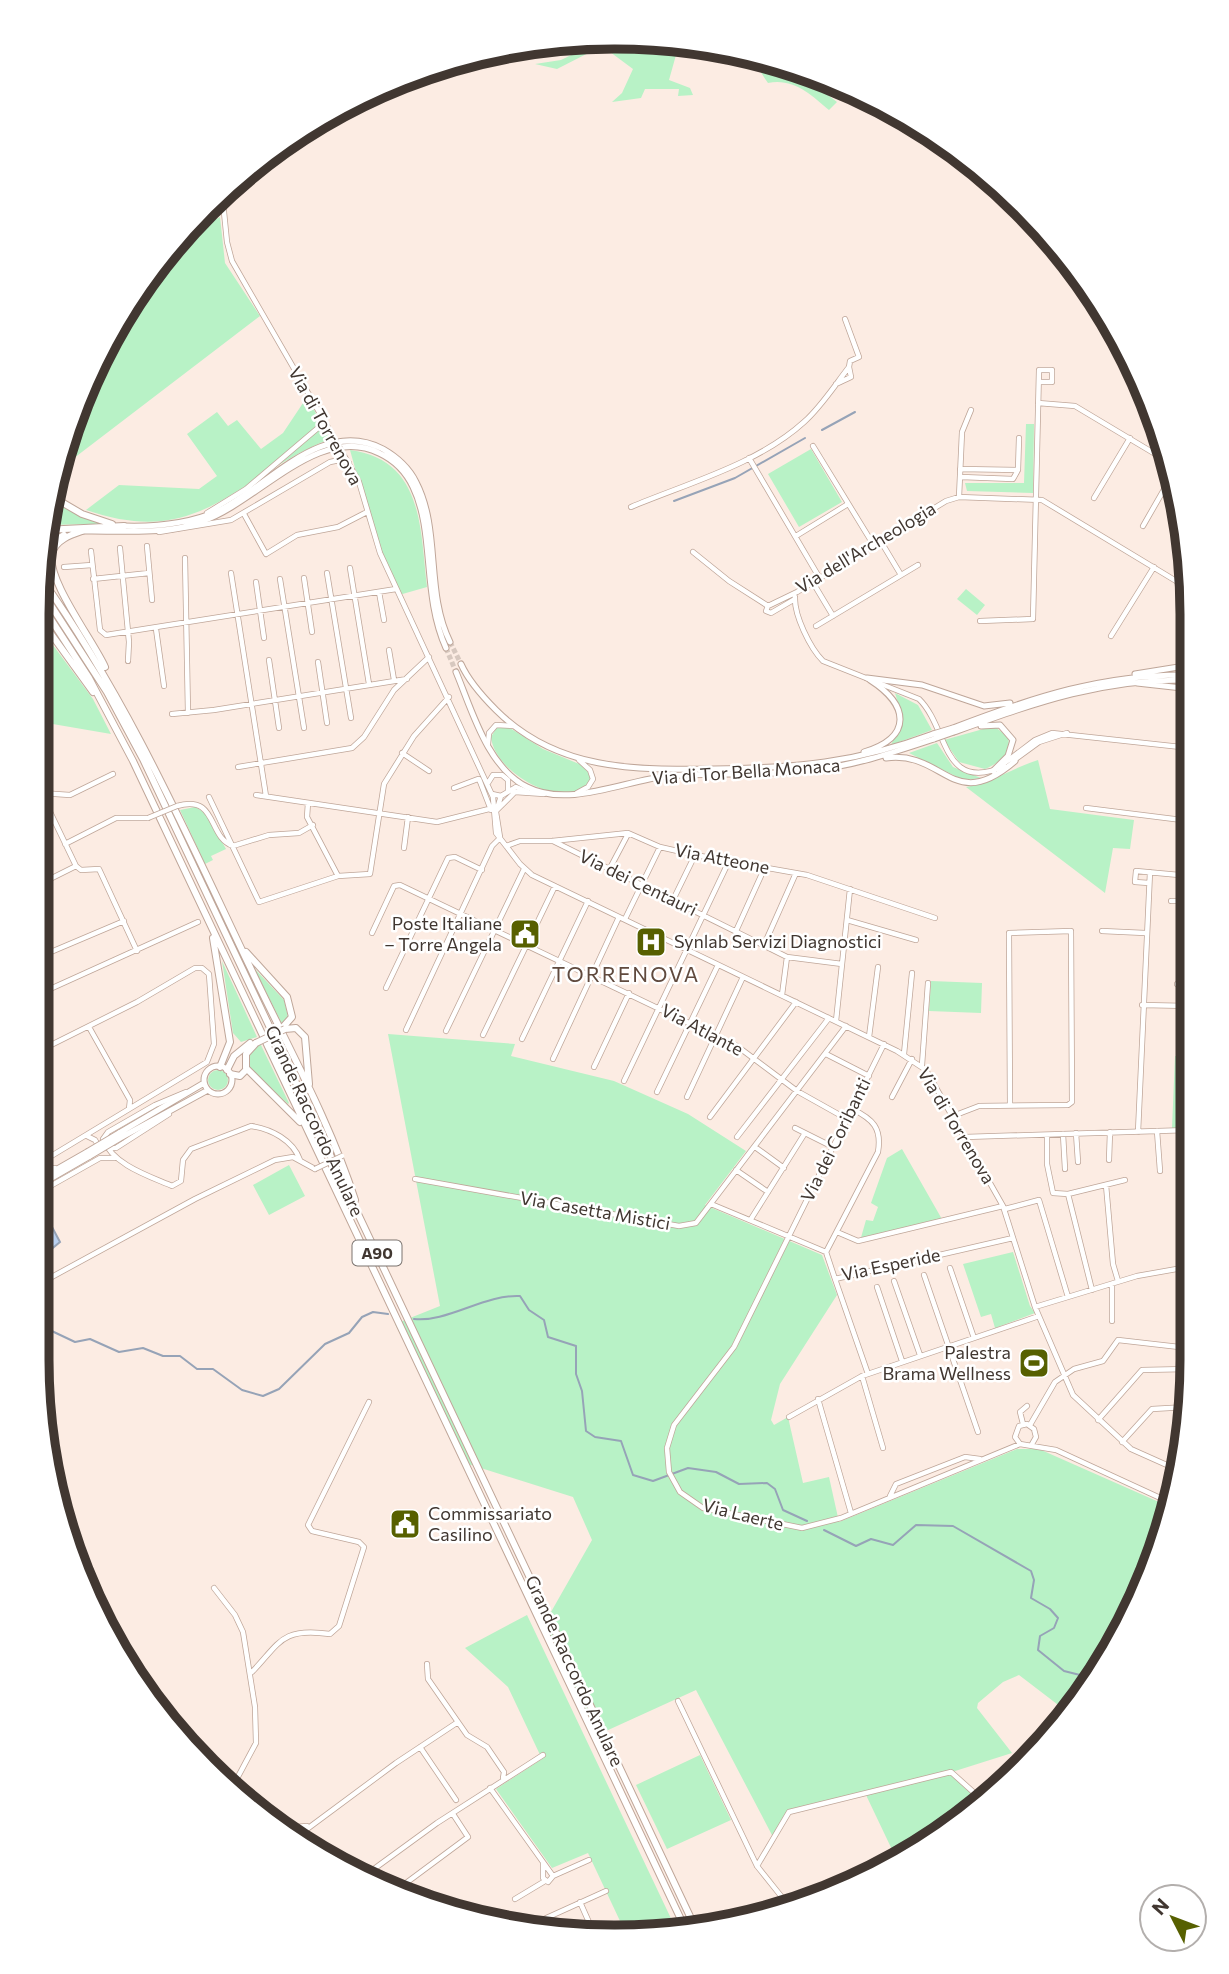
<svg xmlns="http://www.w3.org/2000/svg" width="1229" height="1974" viewBox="0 0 1229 1974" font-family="Commissioner,sans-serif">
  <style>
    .green { fill: #b8f2c6 }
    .water { fill: #bbd1f0; stroke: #96a3b7; stroke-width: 2 }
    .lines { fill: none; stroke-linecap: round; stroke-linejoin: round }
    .stream { stroke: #96a3b7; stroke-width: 2 }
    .major-tunnel { stroke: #d7c8bf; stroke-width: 5; stroke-dasharray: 5 2.5; stroke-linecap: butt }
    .minor-casing { stroke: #bfa699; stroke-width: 6 }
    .major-casing { stroke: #bfa699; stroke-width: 7 }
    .highway-casing { stroke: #bfa699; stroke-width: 8 }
    .minor { stroke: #fff; stroke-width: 4.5 }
    .major { stroke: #fff; stroke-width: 5 }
    .highway { stroke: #fff; stroke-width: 6 }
    .minor-bridge-casing { stroke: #bfa699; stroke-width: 6; stroke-linecap: butt }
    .major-bridge-casing { stroke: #bfa699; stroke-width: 7; stroke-linecap: butt }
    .highway-bridge-casing { stroke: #bfa699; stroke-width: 8; stroke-linecap: butt }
    .minor-bridge { stroke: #fff; stroke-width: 4.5 }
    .major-bridge { stroke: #fff; stroke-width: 5 }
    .highway-bridge { stroke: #fff; stroke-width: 6 }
    .labels { text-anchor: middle; stroke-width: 5; stroke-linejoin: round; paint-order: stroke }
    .shield { fill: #fff; stroke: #7a736f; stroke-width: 2 }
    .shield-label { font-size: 16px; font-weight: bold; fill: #413731 }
    .street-label { font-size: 18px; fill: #413731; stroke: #fff }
    .poi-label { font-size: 18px; fill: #413731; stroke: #fff; text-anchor: end }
    .quarter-label { font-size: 21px; letter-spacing: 2px; fill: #604a3e; stroke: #fff }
    .rim { fill: none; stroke: #413731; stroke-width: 9 }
  </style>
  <rect width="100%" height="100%" fill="#fcece3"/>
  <!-- green -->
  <path class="green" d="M642,38L704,46L676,55L669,80L690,88L693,95L678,96L679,89H645L641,98L612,102L622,93L633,69L602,46L557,69L535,64L561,60L600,41L616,43L624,49L640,54L644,50Z
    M537,42L524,54L507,52L465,63L454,61Z
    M730,51C747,54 757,62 771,69C795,82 815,83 837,102L829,110C811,95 794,78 768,83C754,63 756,58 730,55Z
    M220,217L225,263L260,316L61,468L81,393L156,262L178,239Z
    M307,397L330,439C234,477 202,550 86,510L119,485L199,489L217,476L187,434L217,412L228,426L237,420L261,449L283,433Z
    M1026,424H1034L1033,493L967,491L965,483H1024Z
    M811,449L842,502L799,527L768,474Z
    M350,450C424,460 420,529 427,587L399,595L375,540Z
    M52,499L100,524L45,525Z
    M966,589L985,605L977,615L957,599Z
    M41,629L93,699L111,734L41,722Z
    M895,693L918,705L932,730L891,745L903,719Z
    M994,726L1008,737C1012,754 999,763 985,769L959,762L944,740Z
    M497,727L510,728L543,749L584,766L591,777C579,817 495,778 491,737Z
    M937,743L953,767L981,778L963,780L909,753Z
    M1038,760L1050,809L1134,820L1130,849L1113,848L1105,893L966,787C992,783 1012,768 1038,760Z
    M195,807L206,813L226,849L211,856L213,860L205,864L180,810Z
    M222,961L257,1037L241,1042L233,1033Z
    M254,968L284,1000L288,1017L282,1024Z
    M931,981L982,983L981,1013L929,1011Z
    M388,1034L515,1044L511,1056L614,1081L688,1114L746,1151L705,1205L822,1255L837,1295L780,1384L771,1420L774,1425L788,1417L803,1483L829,1477L839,1522L1017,1449H1039L1168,1506L1148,1581L1073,1712L1070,1714L1019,1675L1003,1682L978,1703L977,1708L1012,1753L952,1772L980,1798L935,1840L896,1858L866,1795L788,1813L773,1837L696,1690L595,1736L543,1626L592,1540L573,1497L465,1463L395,1324L440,1306Z
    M260,1043L289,1103L288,1104L247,1066L249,1051Z
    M1175,1056L1189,1057V1127L1172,1128Z
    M208 1080a10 10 0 1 1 20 0a10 10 0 1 1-20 0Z
    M902,1149L943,1221L860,1241L866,1220L873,1221L878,1207L871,1203L887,1158Z
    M289,1165L305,1196L269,1215L253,1185Z
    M1013,1252L1030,1306L1035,1313L995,1328L991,1314L981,1317L963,1264Z
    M527,1615L676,1929L614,1937L593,1934L620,1921L588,1853L552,1868L496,1789L542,1759L508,1687L465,1648Z
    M700,1755L731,1820L667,1849L636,1785Z"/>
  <!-- water -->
  <path class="water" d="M44,1226L52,1227L60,1242L37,1261L38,1230Z"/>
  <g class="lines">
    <!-- stream -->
    <path class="stream" d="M822,430L855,412
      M674,501L735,478L805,438
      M414,1319C446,1323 485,1294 520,1296L529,1310L544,1320L548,1337L576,1346V1374L582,1391L586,1431L595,1437L621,1441L633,1475L653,1481L688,1468L716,1472L739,1484L767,1483L775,1489L783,1510L807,1521
      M37,1324L75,1342L90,1339L119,1352L143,1348L163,1356H180L197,1369H213L242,1390L263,1396L279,1389L325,1344L349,1333L362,1317L373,1312L388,1314
      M824,1530L856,1546L871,1539L893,1545L916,1525L953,1526L1031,1571L1034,1580L1031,1598L1050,1609L1058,1618L1054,1628L1040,1636L1038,1650L1064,1671L1092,1678"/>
    <!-- major-tunnel -->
    <path class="major-tunnel" d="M450,642L461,664
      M446,648L456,672"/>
    <!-- minor casing -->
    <g class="minor-casing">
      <path id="minor" d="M222,192L227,242L232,261L330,431
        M845,319L859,357L850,361L849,367
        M1038,403L1075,406L1172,464
        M813,446L873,544
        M342,452L359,482L380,553L493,797L496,833L520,864L532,875L897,1051L926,1070L1003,1206L1035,1307L1073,1395L1131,1449L1178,1470
        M749,458L819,577
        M960,469L1018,470L1019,438
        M961,477L1013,479L1018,470
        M959,497L962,432L971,410
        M1094,498L1130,438
        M631,507C688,483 758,464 804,422C821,407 835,385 849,367L851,377L836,384
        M207,513L246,489L325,422
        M244,514L266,554L297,535L338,527L367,512
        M1143,526L1174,472
        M159,532L231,520L330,462L340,460L349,463
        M796,536L848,504
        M880,540L901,575
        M147,546L152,600
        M120,548L129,642L128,661
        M91,551L100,630L106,635L396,589
        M693,552L729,581L768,606
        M185,558L188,713
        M64,567L92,565
        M350,568L369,684
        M231,573L266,796
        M327,573L351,718
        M304,578L312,632
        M93,579L149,573
        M280,579L304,728
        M812,581L833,616
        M256,582L264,638
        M379,592L384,620
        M795,597C794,615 810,648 823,661L919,699C949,728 941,794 1005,766
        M795,599L771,613L766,611L768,606L797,592L946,501L959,497L1042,500L1191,590
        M980,621L1033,619L1039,370H1052V382H1039
        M816,626L918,565
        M156,629L164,686
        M1111,636L1154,567
        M389,650L394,680
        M269,660L279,728
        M318,662L327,723
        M172,714L214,710L407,679
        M488,744L489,733L496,725L513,726
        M402,753L429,771
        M1013,761L1039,742L1067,733
        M1002,765L1035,740L1052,733L1190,748
        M238,767L352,748L364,737L394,690L429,657
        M479,779L491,810
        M488,783L493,775H502L508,780V790
        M454,788L478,779
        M41,793L76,866L81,870L99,869L137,951
        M41,793L70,795L113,774
        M577,793L588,787L593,779L590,770L579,760
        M492,794L501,796L516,787L528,792
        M256,795L437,822L489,809
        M209,797L259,902L338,876L370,874L384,784L414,736L449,697
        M308,803L307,817L338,876
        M177,806C218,794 207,837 233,846L269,835L299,833L313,825
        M1086,808L1190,821
        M497,810L515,792L544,794
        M500,837L496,812L501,796
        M553,841L787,957L842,964
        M65,844L116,818H148
        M506,846L520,841H552L628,833L660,847L695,855L807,875L935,918
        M404,848L408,817
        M609,870L628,834
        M1149,883L1135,882L1136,871L1190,876
        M40,884L76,866
        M673,900L695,855
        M1171,901H1190
        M625,919L660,847
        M847,920L916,940
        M736,931L765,867
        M1102,931L1145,933
        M372,933L394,886L400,885L737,1046L797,1091L847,1119
        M764,945L796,873
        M39,957L124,921
        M1177,984L1189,985
        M386,988L448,858L455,857L482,870
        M39,994L198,922
        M782,995L787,957
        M1142,1005L1189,1006
        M836,1021L850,889
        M89,1027L130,1100L129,1109
        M406,1030L492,846L500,838
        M446,1031L524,869
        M483,1035L555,886
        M869,1037L878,967
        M522,1039L588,901
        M884,1044L734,1347L674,1425L667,1448L669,1472L680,1492L703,1508L802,1528L841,1518L1020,1444
        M826,1054L869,1076
        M904,1054L912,973
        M553,1059L619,917
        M922,1065L928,983
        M594,1067L629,993
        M624,1081L729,861
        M186,1092L155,1105L108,1132L103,1139C113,1165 149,1176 172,1186L181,1181L183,1160L191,1149L251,1126C271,1129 293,1140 300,1160
        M657,1092L718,965
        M687,1097L743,977
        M892,1097L912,1059
        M953,1116L979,1106L1068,1105L1072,1102L1071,931L1009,933L1010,1105
        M710,1117L796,1002
        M795,1128L833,1147
        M1157,1131L1160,1171
        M1138,1132L1150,872
        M1076,1133L1078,1162
        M1063,1134L1065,1169
        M1047,1135V1164L1053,1193L1068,1194L1125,1180
        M87,1136L95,1140L100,1148
        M737,1137L829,1018
        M965,1137L1189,1130
        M755,1147L784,1168
        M108,1148H116L169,1114
        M1109,1160L1110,1132
        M38,1164L207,1062L214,1044L209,974L202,968H195L137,1002L39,1051
        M736,1170L768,1192
        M38,1171L55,1168
        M415,1179L679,1226L696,1223L846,1026
        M1106,1185L1113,1264L1118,1281
        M38,1193L100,1158H115
        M1068,1194L1092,1290
        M711,1204L826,1252L835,1279L1013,1238
        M1005,1209L1039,1200L1068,1297
        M751,1219L805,1133
        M837,1232L858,1241L1003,1206
        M826,1252L878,1152C882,1128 873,1119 852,1109
        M950,1268L974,1338
        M924,1275L978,1432
        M835,1279L868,1374
        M894,1281L920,1355
        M37,1285L195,1199L275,1160L293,1157L315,1169
        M877,1287L902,1361
        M1035,1307L1137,1276L1188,1267
        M1112,1321V1284
        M862,1376L883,1448
        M818,1399L851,1513
        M789,1417L862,1376L1039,1316
        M1098,1420L1142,1370L1188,1369
        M1023,1424L1020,1412L1027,1406
        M1030,1425L1055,1382L1074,1369L1103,1361L1118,1340L1188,1348
        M1122,1442L1152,1409L1187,1407
        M1032,1444L1036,1437L1034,1429L1027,1424L1019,1426L1015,1437L1020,1444L1056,1450L1169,1502
        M890,1496L896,1484L965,1457L980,1459
        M214,1588L235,1615L243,1632L255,1707L256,1743L233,1786
        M427,1664L428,1679L467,1735L487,1747L504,1772L503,1778
        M252,1672C280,1643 281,1627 330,1634L339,1626L364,1547L359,1542L312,1531L308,1525L369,1402
        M678,1701L757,1866L789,1906
        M420,1747L456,1800
        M490,1788L553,1876
        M282,1828L307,1826
        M293,1834L303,1832L396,1763L458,1722
        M543,1863V1878L548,1882L553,1876L589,1860
        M757,1866L789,1812L951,1772L980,1798
        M367,1874L437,1823L543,1755
        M404,1893L402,1886L468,1837L453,1814
        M515,1899L545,1881
        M580,1902L592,1929
        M533,1924L606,1891"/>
    </g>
    <!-- major casing -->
    <g class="major-casing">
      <path id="major" d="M124,526C157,527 188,524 218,511C268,487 321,417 383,449C397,457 409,468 416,482C441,530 425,592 450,642
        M82,531C123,530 163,536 203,521C258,502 319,423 379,453C394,460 406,472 413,487C435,532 422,595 446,648
        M461,664C469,682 483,697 496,710C557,771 635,770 714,769C796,768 855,763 933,734
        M456,672C472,710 487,767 527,787C568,808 624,781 667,776C713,772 760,776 805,771C850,767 892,753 934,739
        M1135,674L1191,665
        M867,678L922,685L984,706L1010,703
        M1137,683L1191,689
        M981,726L1000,725L1013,740L1008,756L993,771
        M953,728C1031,698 1106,673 1191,675
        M954,732C1035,703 1103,678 1191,680
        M864,752C913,737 909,705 870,680
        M886,758C945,750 952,815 1015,761
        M204 1080a14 14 0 1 1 28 0a14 14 0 1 1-28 0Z
        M119,1133L204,1083
        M122,1137L208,1090
        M38,1180L87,1152
        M38,1186L90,1156"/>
    </g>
    <!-- highway casing -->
    <g class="highway-casing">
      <path id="highway" d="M53,497L82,514L112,524
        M44,530L124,526
        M82,531C70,535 56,540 52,553C45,578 94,642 105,667
        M42,548L64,535
        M41,578C128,700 186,833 250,967C286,1044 329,1119 355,1200
        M41,590L107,692L143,759L695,1927
        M41,604L89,678L133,761L685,1928
        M41,620L93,692
        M213,938L230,1042L220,1067
        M246,952L287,997L292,1017L283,1027
        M285,1029L296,1028L305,1037L309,1084
        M256,1043L246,1054V1068L300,1122
        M227,1070L234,1056L250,1043
        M230,1074L240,1076L247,1069"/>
    </g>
    <!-- minor -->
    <use href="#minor" class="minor"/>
    <!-- major -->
    <use href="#major" class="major"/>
    <!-- highway -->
    <use href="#highway" class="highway"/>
    <!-- minor-bridge casing -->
    <g class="minor-bridge-casing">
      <path id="minor-bridge" d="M330,431L342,452
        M148,818L177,806
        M315,1169L342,1156"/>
    </g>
    <!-- major-bridge casing -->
    <g class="major-bridge-casing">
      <path id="major-bridge" d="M933,734L953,728
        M934,739L954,732
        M87,1152L119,1133
        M90,1156L122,1137"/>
    </g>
    <!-- highway-bridge casing -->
    <g class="highway-bridge-casing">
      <path id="highway-bridge" d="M256,1043L285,1029"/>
    </g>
    <!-- minor-bridge -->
    <use href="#minor-bridge" class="minor-bridge"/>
    <!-- major-bridge -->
    <use href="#major-bridge" class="major-bridge"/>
    <!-- highway-bridge -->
    <use href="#highway-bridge" class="highway-bridge"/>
  </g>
  <!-- icons -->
  <defs>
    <g id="civic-square" transform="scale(1.575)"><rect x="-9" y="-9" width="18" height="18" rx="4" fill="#576000" stroke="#fff"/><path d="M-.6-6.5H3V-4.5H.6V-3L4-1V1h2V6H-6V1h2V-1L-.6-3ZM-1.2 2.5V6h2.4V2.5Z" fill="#fff"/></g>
    <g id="hospital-square" transform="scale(1.575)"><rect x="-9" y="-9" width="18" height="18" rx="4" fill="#576000" stroke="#fff"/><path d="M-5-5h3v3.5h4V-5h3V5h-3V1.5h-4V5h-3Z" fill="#fff"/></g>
    <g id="stadium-square" transform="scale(1.575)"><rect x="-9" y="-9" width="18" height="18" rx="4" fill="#576000" stroke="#fff"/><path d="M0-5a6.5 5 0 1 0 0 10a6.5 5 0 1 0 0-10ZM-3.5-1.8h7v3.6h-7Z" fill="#fff"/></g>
  </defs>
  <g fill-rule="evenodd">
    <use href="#civic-square" x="525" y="934"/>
    <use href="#hospital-square" x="651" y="942"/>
    <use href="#stadium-square" x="1034" y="1363"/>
    <use href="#civic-square" x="405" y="1524"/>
  </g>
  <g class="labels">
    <!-- shield labels -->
    <rect class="shield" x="352.5" y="1240.5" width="49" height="25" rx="5"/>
    <g class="shield-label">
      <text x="377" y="1259">A90</text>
    </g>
    <!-- street labels -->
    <g class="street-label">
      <text transform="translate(325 426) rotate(61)" y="6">Via di Torrenova</text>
      <text transform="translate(866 548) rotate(-31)" y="6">Via dell'Archeologia</text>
      <text transform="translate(746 772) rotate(-4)" y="6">Via di Tor Bella Monaca</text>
      <text transform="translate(722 859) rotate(11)" y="6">Via Atteone</text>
      <text transform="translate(638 883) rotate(26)" y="6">Via dei Centauri</text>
      <text transform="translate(702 1030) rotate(28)" y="6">Via Atlante</text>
      <text transform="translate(314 1121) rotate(65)" y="6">Grande Raccordo Anulare</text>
      <text transform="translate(956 1126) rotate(59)" y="6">Via di Torrenova</text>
      <text transform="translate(836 1140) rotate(-64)" y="6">Via dei Coribanti</text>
      <text transform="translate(595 1211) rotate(10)" y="6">Via Casetta Mistici</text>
      <text transform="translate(891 1265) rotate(-12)" y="6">Via Esperide</text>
      <text transform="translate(743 1515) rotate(14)" y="6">Via Laerte</text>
      <text transform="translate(574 1671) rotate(65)" y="6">Grande Raccordo Anulare</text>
    </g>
    <!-- poi labels -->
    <g class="poi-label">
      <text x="502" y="930">Poste Italiane<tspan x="502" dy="21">– Torre Angela</tspan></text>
      <text x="674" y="948" text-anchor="start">Synlab Servizi Diagnostici</text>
      <text x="1011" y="1359">Palestra<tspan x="1011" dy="21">Brama Wellness</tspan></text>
      <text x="428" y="1520" text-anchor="start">Commissariato<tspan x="428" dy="21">Casilino</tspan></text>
    </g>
    <!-- quarter labels -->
    <g class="quarter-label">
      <text x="626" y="982">TORRENOVA</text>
    </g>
  </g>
  <!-- crop -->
  <path d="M0 0H1229V1974H0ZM614 49H615A565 565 0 0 1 1180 614V1360A565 565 0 0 1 615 1925H614A565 565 0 0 1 49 1360V614A565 565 0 0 1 614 49Z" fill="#fff" fill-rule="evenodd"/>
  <path class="rim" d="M614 49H615A565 565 0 0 1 1180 614V1360A565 565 0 0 1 615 1925H614A565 565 0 0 1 49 1360V614A565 565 0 0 1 614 49Z"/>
  <!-- north arrow -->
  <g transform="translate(1173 1918) rotate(312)"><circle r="33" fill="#ffffff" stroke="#b3afad" stroke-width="2"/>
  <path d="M0-5L12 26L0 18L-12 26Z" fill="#576000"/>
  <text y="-10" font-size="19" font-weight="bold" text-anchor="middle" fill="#413731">N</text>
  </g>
</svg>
